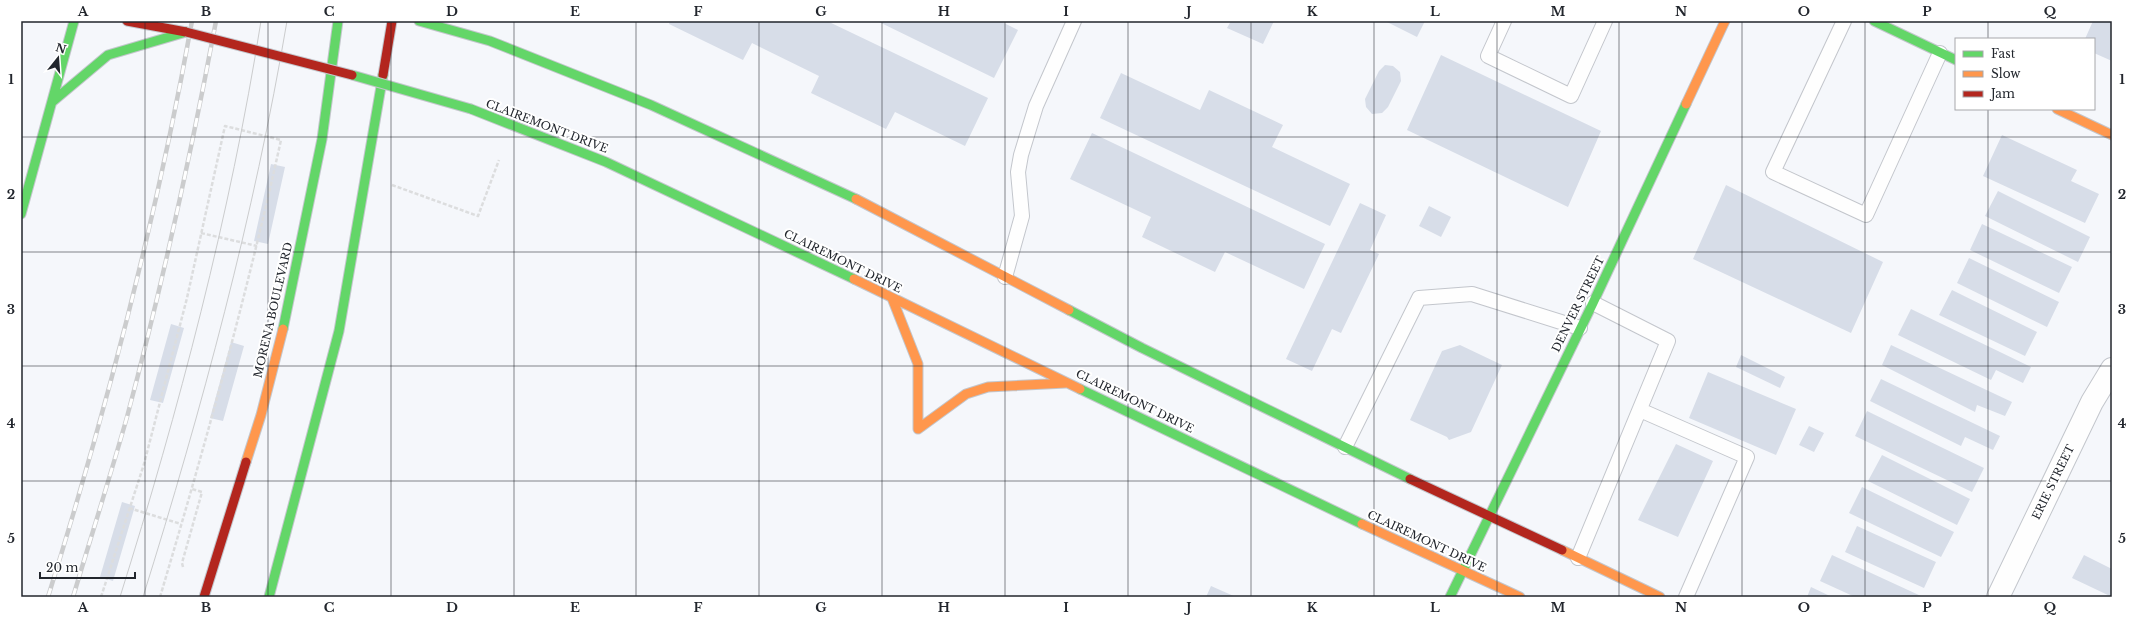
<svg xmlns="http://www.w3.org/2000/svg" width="2133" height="618" viewBox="0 0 2133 618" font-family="'Libre Baskerville',serif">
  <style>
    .building { fill: #d7dde8 }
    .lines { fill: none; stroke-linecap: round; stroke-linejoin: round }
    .lane-casing { stroke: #c3c6cc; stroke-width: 16 }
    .street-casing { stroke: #c3c6cc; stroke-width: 24 }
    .fast-casing { stroke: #c3c6cc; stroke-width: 11 }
    .slow-casing { stroke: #c3c6cc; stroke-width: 11 }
    .jam-casing { stroke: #c3c6cc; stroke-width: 11 }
    .path { stroke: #dcddde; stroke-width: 2.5; stroke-dasharray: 4 2; stroke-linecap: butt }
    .lane { stroke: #fefefe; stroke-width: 14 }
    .street { stroke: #fefefe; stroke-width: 22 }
    .fast { stroke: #63d668; stroke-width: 9 }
    .slow { stroke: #ff974d; stroke-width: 9 }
    .jam { stroke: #b3261e; stroke-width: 9 }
    .tram { stroke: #cbcccd; stroke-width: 1 }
    .rail-casing { stroke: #cbcccd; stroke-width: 4.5 }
    .rail { stroke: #fff; stroke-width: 3; stroke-dasharray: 9; stroke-linecap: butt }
    .fast-bridge-casing { stroke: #c3c6cc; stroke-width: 11; stroke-linecap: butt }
    .jam-bridge-casing { stroke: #c3c6cc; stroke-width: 11; stroke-linecap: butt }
    .fast-bridge { stroke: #63d668; stroke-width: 9 }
    .jam-bridge { stroke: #b3261e; stroke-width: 9 }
    .grid { fill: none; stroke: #22262d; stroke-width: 1; stroke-opacity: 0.55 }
    .labels { text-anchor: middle; stroke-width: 4; stroke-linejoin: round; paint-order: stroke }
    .street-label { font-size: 11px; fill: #22262d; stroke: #fff }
    .neatline { fill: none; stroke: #22262d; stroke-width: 1.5 }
    .grid-label { font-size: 13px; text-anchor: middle; font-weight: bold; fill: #22262d }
  </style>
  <rect width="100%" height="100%" fill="#f5f7fb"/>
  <!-- building -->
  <path class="building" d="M670,21H827L988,98L965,146L895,112L886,129L811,93L819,76L752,43L743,60L669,24Z
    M877,21H1000L1018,30L994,78Z
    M1231,21H1274L1263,44L1227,28Z
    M1385,21H1425L1417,37Z
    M2093,21H2112V61L2094,53V39H2085Z
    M1441,55L1601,131L1568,207L1407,130Z
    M1385,65L1393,66L1400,72L1401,81L1388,107L1382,113L1372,114L1366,107L1365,99L1379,71Z
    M1121,73L1200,110L1209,90L1283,125L1272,147L1350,184L1330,226L1100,118Z
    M1092,133L1325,244L1304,289L1225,252L1215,272L1142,237L1151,217L1070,179Z
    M2002,135L2077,170L2071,181L2099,194L2085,223L1983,176Z
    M271,164L285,167L268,244L254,241Z
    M1726,185L1883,262L1851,333L1693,259Z
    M1998,191L2090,237L2078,262L1985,216Z
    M1360,203L1386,215L1370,250L1379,254L1341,333L1332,329L1312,371L1286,359Z
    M1429,206L1451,217L1441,237L1419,226Z
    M1982,224L2072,267L2059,293L1970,250Z
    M1969,258L2059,302L2047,327L1957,283Z
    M1952,290L2037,332L2025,356L1939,315Z
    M1911,309L2031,367L2023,383L1996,370L1991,380L1898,335Z
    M171,324L184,328L163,403L150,400Z
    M231,342L244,346L223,421L210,418Z
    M1460,345L1502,365L1471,432L1449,440L1447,437L1410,420L1442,351Z
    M1891,345L2012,402L2005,416L1977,405L1975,412L1882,365Z
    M1741,355L1785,377L1780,388L1736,367Z
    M1708,372L1796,409L1776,455L1689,418Z
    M1881,379L2000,436L1993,450L1965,437L1961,446L1870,401Z
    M1867,411L1984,468L1972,492L1855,436Z
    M1809,426L1824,433L1814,452L1799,445Z
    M1676,444L1713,461L1678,537L1638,520Z
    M1882,455L1970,499L1957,525L1868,481Z
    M1862,487L1954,532L1941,557L1849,513Z
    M122,502L135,506L113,581L100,577Z
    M1857,526L1936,562L1924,588L1845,552Z
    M1832,555L1921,596L1920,597H1855L1820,581Z
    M2084,555L2112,569V597L2072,578Z
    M1211,586L1236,597H1206Z
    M1811,587L1832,597H1807Z"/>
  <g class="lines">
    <!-- lane casing -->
    <g class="lane-casing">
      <path id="lane" d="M1504,21L1488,56L1571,96L1605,21
        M1844,21L1773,172L1866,215L1940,53
        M1005,277L1022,216L1018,172L1021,155L1036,106L1074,21
        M1640,410L1747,457L1686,597
        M1345,447L1419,298L1472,294L1580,328
        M1578,558L1668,341L1593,303"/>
    </g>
    <!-- street casing -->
    <g class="street-casing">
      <path id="street" d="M1998,597L2092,402L2112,369"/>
    </g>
    <!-- fast casing -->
    <g class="fast-casing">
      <path id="fast" d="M419,21L490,41L651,105L856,199
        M1874,21L1956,60
        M52,102L108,55L186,32
        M471,109L606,162L854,279
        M21,214L74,21
        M1069,310L1142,348L1410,479
        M283,329L322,139L338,21
        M1080,389L1362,524
        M269,597L339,331L383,75
        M1450,597L1593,303L1686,104"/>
    </g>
    <!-- slow casing -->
    <g class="slow-casing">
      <path id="slow" d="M1686,104L1725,21
        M2057,109L2112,135
        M856,199L1069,310
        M854,279L1080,389
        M892,298L918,364V429
        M918,429L966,394L988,387L1066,383
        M246,462L261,415L283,329
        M1362,524L1520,597
        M1562,550L1660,597"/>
    </g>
    <!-- jam casing -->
    <g class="jam-casing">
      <path id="jam" d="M127,21L186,32
        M383,75L392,21
        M1410,479L1562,550
        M204,597L246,462"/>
    </g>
    <!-- path -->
    <path class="path" d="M392,185L478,216L499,160
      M201,233L257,246
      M129,508L181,524
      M183,567L182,563L202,492L192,489
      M101,597L144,464L187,298L225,126L281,140C247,294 205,446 160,597"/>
    <!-- lane -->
    <use href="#lane" class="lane"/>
    <!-- street -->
    <use href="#street" class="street"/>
    <!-- fast -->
    <use href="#fast" class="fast"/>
    <!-- slow -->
    <use href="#slow" class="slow"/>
    <!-- jam -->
    <use href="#jam" class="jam"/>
    <!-- tram -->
    <path class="tram" d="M120,597C179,409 230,216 261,21
      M143,597C202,408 254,216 287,21"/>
    <!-- rail casing -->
    <g class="rail-casing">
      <path id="rail" d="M48,597C107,408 157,216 192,21
        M73,597C91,537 110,477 127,417C162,286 191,154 216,21"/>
    </g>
    <!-- rail -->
    <use href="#rail" class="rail"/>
    <!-- fast-bridge casing -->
    <g class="fast-bridge-casing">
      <path id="fast-bridge" d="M352,75L471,109"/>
    </g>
    <!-- jam-bridge casing -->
    <g class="jam-bridge-casing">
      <path id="jam-bridge" d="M186,32L352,75"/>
    </g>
    <!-- fast-bridge -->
    <use href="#fast-bridge" class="fast-bridge"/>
    <!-- jam-bridge -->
    <use href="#jam-bridge" class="jam-bridge"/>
  </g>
  <!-- grid -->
  <path class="grid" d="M145,21V597M268,21V597M391,21V597M514,21V597M636,21V597M759,21V597M882,21V597M1005,21V597M1128,21V597M1251,21V597M1374,21V597M1497,21V597M1619,21V597M1742,21V597M1865,21V597M1988,21V39M1988,109V597M21,137H2112M21,252H2112M21,366H2112M21,481H2112"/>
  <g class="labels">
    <!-- street labels -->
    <g class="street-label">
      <text transform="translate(547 126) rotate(21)" y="4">CLAIREMONT DRIVE</text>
      <text transform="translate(843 261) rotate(26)" y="4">CLAIREMONT DRIVE</text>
      <text transform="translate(1578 304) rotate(-64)" y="4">DENVER STREET</text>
      <text transform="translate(273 310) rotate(-77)" y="4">MORENA BOULEVARD</text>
      <text transform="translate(1135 401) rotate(26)" y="4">CLAIREMONT DRIVE</text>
      <text transform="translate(2053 482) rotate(-64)" y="4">ERIE STREET</text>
      <text transform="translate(1427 541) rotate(25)" y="4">CLAIREMONT DRIVE</text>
    </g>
  </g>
  <!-- border -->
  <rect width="2133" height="618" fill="none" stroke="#ffffff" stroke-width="44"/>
  <!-- legend -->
  <rect x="1955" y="38" width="140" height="72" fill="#ffffff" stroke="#a7a8ab"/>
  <rect x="1963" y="51" width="20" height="6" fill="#63d668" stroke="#a7a8ab"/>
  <text x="1991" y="58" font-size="12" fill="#22262d">Fast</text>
  <rect x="1963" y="71" width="20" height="6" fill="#ff974d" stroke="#a7a8ab"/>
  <text x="1991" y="78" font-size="12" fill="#22262d">Slow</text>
  <rect x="1963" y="91" width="20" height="6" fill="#b3261e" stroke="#a7a8ab"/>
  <text x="1991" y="98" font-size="12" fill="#22262d">Jam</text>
  <!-- north arrow -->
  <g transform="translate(58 58) rotate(17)" stroke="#ffffff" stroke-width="3" paint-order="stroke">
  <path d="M0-3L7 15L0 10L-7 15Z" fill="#22262d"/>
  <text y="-6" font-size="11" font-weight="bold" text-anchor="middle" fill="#22262d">N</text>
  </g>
  <!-- scale -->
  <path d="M40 572v6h95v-6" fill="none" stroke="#22262d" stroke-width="2"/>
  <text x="46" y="572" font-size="12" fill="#22262d" stroke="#ffffff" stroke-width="3" paint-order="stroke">20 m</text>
  <rect x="22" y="22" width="2089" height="574" class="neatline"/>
  <g class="grid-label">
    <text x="83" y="16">A</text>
    <text x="206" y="16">B</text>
    <text x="329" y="16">C</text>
    <text x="452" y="16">D</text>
    <text x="575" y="16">E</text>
    <text x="698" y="16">F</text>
    <text x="821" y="16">G</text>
    <text x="944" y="16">H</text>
    <text x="1066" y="16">I</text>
    <text x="1189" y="16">J</text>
    <text x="1312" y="16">K</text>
    <text x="1435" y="16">L</text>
    <text x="1558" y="16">M</text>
    <text x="1681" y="16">N</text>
    <text x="1804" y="16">O</text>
    <text x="1927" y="16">P</text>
    <text x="2050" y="16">Q</text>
    <text x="11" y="84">1</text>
    <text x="2122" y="84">1</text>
    <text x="11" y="199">2</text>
    <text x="2122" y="199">2</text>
    <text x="11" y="314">3</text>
    <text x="2122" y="314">3</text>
    <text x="11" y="428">4</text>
    <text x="2122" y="428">4</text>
    <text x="11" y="543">5</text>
    <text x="2122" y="543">5</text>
    <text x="83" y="612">A</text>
    <text x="206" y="612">B</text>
    <text x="329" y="612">C</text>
    <text x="452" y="612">D</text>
    <text x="575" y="612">E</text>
    <text x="698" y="612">F</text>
    <text x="821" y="612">G</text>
    <text x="944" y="612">H</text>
    <text x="1066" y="612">I</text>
    <text x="1189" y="612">J</text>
    <text x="1312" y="612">K</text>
    <text x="1435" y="612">L</text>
    <text x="1558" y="612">M</text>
    <text x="1681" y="612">N</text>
    <text x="1804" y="612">O</text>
    <text x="1927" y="612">P</text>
    <text x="2050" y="612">Q</text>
  </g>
</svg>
